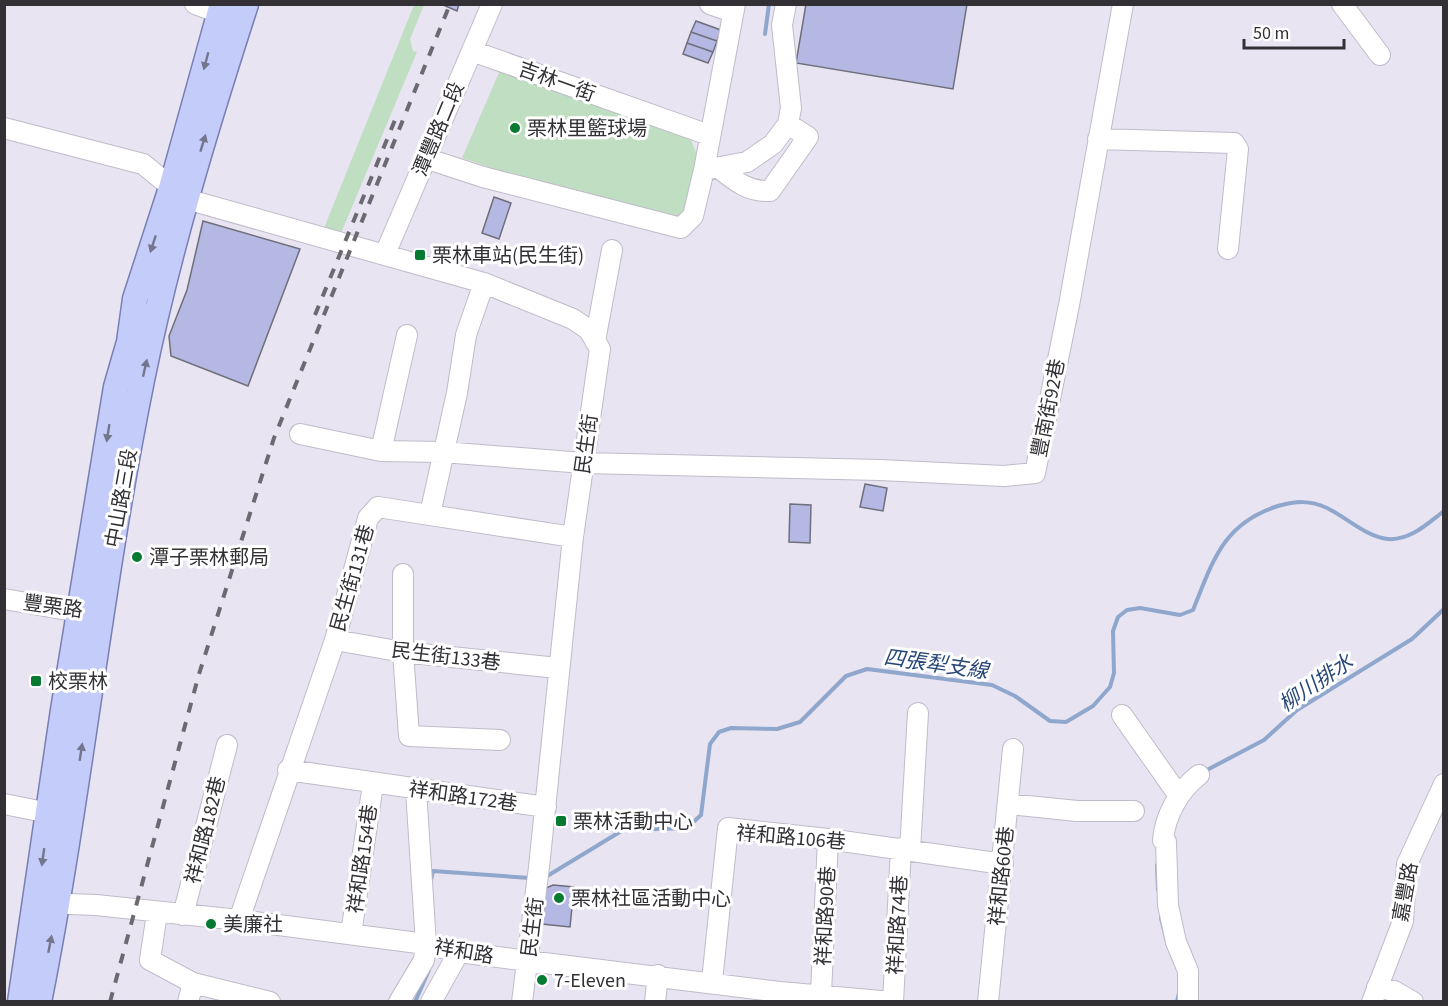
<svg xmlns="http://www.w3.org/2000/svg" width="1448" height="1006" viewBox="0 0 1448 1006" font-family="'Source Sans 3','Noto Sans TC',sans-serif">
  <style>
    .green { fill: #bfdec2 }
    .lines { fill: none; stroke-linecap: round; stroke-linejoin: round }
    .stream { stroke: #8fa7cc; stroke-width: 4 }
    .building { fill: #b4b8e2; stroke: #6e6f7b; stroke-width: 1.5 }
    .minor-casing { stroke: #c0bbc9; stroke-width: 22 }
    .major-casing { stroke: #787fb2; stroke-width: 27 }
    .minor { stroke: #fff; stroke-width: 20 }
    .major { stroke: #c4ccfa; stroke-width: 24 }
    .rail { stroke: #6c6971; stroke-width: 4; stroke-dasharray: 10 10; stroke-linecap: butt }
    .oneway { fill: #74768e }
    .poi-dot { fill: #047b31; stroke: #fff; stroke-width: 2 }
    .labels { text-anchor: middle; stroke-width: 6; stroke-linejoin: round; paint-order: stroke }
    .street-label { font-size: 20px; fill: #323035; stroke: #fff }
    .poi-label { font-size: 20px; fill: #323035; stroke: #fff; text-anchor: start }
    .water-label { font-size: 21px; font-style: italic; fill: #274778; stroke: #fff }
  </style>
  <rect width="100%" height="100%" fill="#e9e4f2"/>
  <!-- green -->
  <path class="green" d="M414,5H424L410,39L413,51L417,52L339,238L322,233Z
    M504,61L689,136L704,170L690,233L462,158Z"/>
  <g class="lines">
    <!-- stream -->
    <path class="stream" d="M765,34L769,4
      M1205,771L1264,740L1297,710L1412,639L1444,609
      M1157,865L1158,890
      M544,878L623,830L687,828L701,815L710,744L719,732L731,728L777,729L800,722L846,676L867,669L992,685L1015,696L1050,721L1066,722L1093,706L1110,687L1114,673L1113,631L1118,617L1127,610L1140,608L1180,615L1193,610C1213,561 1223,523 1278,506C1296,501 1310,500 1327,508C1346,517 1366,537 1388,539C1410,541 1428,523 1444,511
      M431,880L433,871L530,878
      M1161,918L1168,946
      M415,1002L429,970
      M1177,1002L1179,993"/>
  </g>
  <!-- building -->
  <path class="building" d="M441,4H459L457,11Z
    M806,4H967L953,89L796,63Z
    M696,21L721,30L717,41L691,32Z
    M691,32L717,41L713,52L687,43Z
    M687,43L713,52L708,63L683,54Z
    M494,197L511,203L499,239L482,233Z
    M203,221L300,249L248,386L171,356L169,336L187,290Z
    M865,484L887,488L883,511L860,507Z
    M790,504L811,505L810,543L789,542Z
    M553,885L574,887L570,927L542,924L546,888Z"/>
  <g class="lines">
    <!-- minor casing -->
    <g class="minor-casing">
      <path id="minor" d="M195,4L219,13
        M710,4L733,12
        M1342,4L1380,55
        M472,51L709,135
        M4,128L143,164L186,199L484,283L573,319L589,330L600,349L573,537L539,867L522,1002
        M1098,139L1234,143L1238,149L1228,249
        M425,158L483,177L681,228L693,216L704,170L735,4
        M719,168C735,181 748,192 770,191L808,137L788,124
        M704,170L747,162L773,144L788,124L791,108L782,25L786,4
        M385,254L492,4
        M595,341L612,250
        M300,434L381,451L442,452L584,463L880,470L1004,476L1035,473L1069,305L1123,4
        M381,451L407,335
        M430,514L457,393L466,335L484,283
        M403,574V652L409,736L500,740
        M4,599L79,612H94
        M335,640L403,652L558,668
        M1122,715L1179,796
        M288,770L546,807
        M4,804L49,813
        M1008,804L1077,811H1134
        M910,850L918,713
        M42,903L96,905L239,920L426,944L459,952L528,961L780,992L892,1002
        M157,913L150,960L193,983L270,1002
        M183,915L227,745
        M239,920L335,640L368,518L378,507L573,537
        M351,934L373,784
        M712,981L728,828L828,839L1003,864
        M1377,987L1394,991L1413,1002
        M821,994L828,839
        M188,1002L193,983
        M399,1002L424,960L426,944L416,790
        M431,1002L459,952
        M655,1002L658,975
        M893,1002L901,848
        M988,1002L1013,749
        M1188,1002V971L1176,942L1168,905L1166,842L1163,840C1165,816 1179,790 1199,775
        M1372,1002L1403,921L1407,864L1444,784"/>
    </g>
    <!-- major casing -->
    <g class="major-casing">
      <path id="major" d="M20,1002L63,710L116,387L129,342L135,299L171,188L222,4
        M39,1002C80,795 100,586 142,380C168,252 206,128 246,4"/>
    </g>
    <!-- minor -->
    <use href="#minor" class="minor"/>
    <!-- major -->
    <use href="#major" class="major"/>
    <!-- rail -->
    <path class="rail" d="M315,315L397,115
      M110,1002L199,674L274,438L450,4"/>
  </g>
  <!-- one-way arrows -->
  <defs><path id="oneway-solid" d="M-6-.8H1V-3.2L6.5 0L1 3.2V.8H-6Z" transform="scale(1.5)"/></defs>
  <g class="oneway">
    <use href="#oneway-solid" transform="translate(206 61) rotate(105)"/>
    <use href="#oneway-solid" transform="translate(203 143) rotate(-73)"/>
    <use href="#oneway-solid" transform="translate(153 244) rotate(108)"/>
    <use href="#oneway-solid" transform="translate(145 368) rotate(-77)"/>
    <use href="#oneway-solid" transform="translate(108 433) rotate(99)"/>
    <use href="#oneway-solid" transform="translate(81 752) rotate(-81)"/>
    <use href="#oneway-solid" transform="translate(43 857) rotate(98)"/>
    <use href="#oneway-solid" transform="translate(50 944) rotate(-79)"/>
  </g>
  <!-- markers -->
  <g class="poi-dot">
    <circle cx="515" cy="128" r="6"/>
    <rect x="414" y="249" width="12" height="12" rx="3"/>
    <circle cx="137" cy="557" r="6"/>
    <rect x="30" y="675" width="12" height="12" rx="3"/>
    <rect x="555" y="815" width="12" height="12" rx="3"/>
    <circle cx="559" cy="898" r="6"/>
    <circle cx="211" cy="924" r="6"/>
    <circle cx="542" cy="980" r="6"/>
  </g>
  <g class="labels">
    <!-- street labels -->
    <g class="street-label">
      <text transform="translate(557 81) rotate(20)" y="7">吉林一街</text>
      <text transform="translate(438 129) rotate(-67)" y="7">潭豐路二段</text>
      <text transform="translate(1048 408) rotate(-79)" y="7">豐南街92巷</text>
      <text transform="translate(586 444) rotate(-82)" y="7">民生街</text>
      <text transform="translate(121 498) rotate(-80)" y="7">中山路三段</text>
      <text transform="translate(352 578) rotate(-74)" y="7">民生街131巷</text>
      <text transform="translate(53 606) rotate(8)" y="7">豐栗路</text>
      <text transform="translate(446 656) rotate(7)" y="7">民生街133巷</text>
      <text transform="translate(463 796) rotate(8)" y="7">祥和路172巷</text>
      <text transform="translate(205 830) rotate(-76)" y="7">祥和路182巷</text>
      <text transform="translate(791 837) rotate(5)" y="7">祥和路106巷</text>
      <text transform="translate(362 859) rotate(-82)" y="7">祥和路154巷</text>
      <text transform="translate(1001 876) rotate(-84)" y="7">祥和路60巷</text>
      <text transform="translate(1405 892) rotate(-80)" y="7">嘉豐路</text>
      <text transform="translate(825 916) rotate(-87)" y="7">祥和路90巷</text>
      <text transform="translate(897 925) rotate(-87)" y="7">祥和路74巷</text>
      <text transform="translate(532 927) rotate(-83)" y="7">民生街</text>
      <text transform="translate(464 951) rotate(10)" y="7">祥和路</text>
    </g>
    <!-- poi labels -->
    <g class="poi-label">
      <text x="527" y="135">栗林里籃球場</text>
      <text x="432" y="262">栗林車站(民生街)</text>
      <text x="149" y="564">潭子栗林郵局</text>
      <text x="48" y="688">校栗林</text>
      <text x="573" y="828">栗林活動中心</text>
      <text x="571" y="905">栗林社區活動中心</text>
      <text x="223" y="931">美廉社</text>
      <text x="554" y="987">7-Eleven</text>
    </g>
    <!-- water labels -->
    <g class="water-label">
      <text transform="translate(936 664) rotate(8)" y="7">四張犁支線</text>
      <text transform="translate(1316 683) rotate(-34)" y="7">柳川排水</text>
    </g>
  </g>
  <!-- border -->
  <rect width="1448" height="1006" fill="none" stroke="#323035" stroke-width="12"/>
  <!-- scale -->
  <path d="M1244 39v9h100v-9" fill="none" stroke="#323035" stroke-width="3"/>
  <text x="1253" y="39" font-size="18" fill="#323035" stroke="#ffffff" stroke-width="4.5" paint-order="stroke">50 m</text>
</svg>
